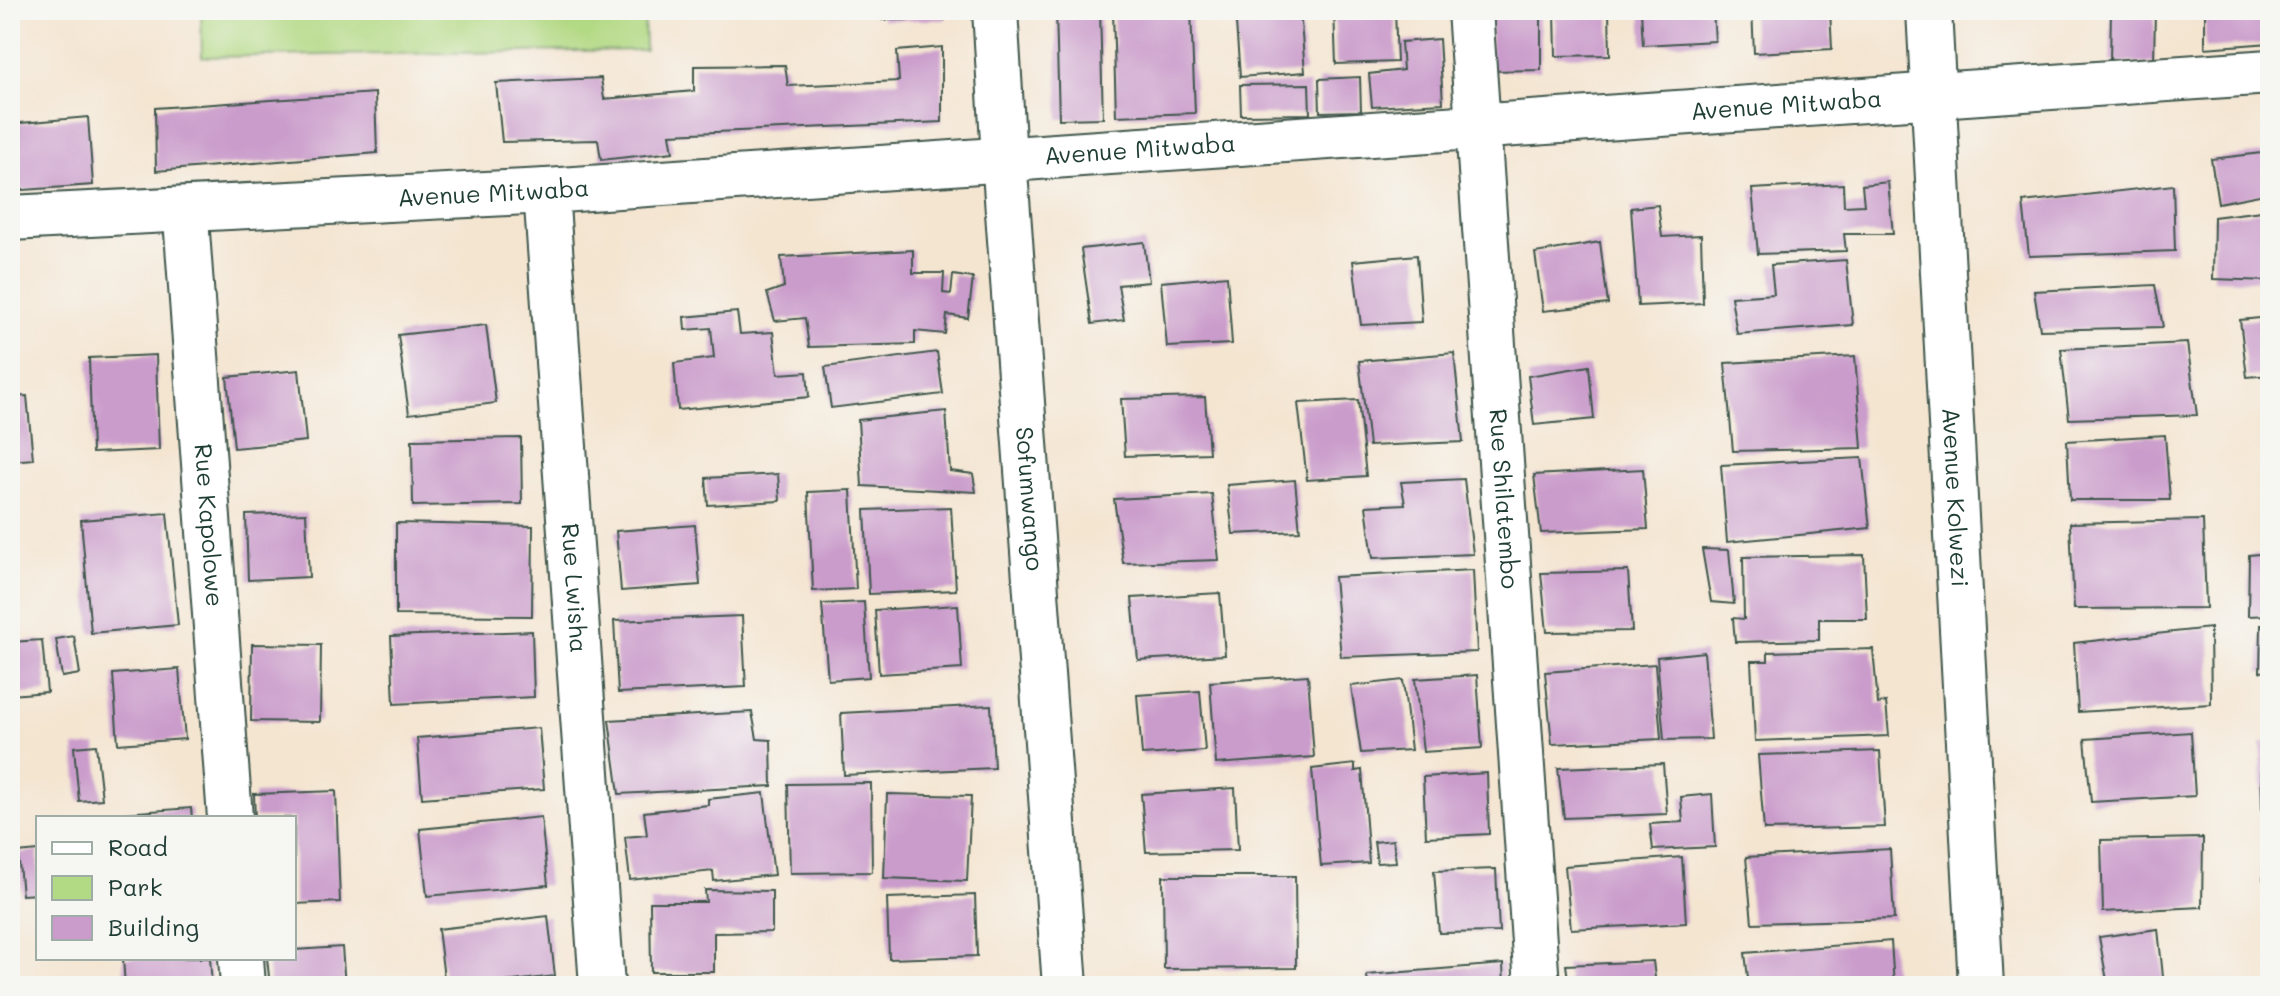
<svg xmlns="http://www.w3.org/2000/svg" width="2280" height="996" viewBox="0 0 2280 996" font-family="Mali,sans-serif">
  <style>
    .green { fill: #b2d983; stroke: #688b5c; stroke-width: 2 }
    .building { fill: #ca9ccb }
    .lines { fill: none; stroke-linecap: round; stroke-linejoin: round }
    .street-casing { stroke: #3f564c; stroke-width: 48 }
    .secondary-casing { stroke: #3f564c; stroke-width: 48 }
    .street { stroke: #fff; stroke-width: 44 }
    .secondary { stroke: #fff; stroke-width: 44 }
    .labels { text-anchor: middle; stroke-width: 6; stroke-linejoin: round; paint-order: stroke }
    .street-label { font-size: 24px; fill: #1f3d34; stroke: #f6f6f2 }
  </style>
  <rect width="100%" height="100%" fill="#f6f6f2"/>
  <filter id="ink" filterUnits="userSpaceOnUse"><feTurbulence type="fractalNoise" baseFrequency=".0125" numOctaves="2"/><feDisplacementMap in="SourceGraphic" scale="16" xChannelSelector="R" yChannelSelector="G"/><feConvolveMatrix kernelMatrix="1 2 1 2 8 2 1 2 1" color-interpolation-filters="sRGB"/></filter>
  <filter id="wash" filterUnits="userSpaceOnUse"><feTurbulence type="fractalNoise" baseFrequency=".006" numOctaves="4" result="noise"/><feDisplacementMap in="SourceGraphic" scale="32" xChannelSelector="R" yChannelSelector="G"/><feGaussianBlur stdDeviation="1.8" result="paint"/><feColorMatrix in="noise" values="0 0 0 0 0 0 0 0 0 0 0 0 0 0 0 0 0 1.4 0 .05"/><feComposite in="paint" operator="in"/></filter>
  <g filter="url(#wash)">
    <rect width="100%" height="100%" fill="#f4e5d1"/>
    <!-- green -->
    <path class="green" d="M201,10H644L645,50L202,57Z"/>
    <g id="blocks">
      <!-- building -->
      <path class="building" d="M882,10H944L945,20H882Z
        M1056,10H1100L1103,118L1059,119Z
        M1113,10H1191L1195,113L1116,116Z
        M1235,10H1300L1305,72L1240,77Z
        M1334,10H1395L1397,62L1336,64Z
        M1491,10H1541V70L1491,71Z
        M1555,10H1609L1610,55L1556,56Z
        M1641,10H1713L1715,41L1643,45Z
        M1752,10H1830L1832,49L1754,53Z
        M1840,10H1882V14L1840,17Z
        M2111,10H2155L2154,63L2110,62Z
        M2205,10H2270V43L2205,48Z
        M1439,39L1443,103L1372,107L1369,74L1403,70L1401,42Z
        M942,47V122L670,134L673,152L601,160L598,140L502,142L496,83L601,78L604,99L694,91V66L785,65L788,86L899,81L897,51Z
        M1360,77L1361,111L1320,112L1319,79Z
        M1309,84L1310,114L1241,115L1240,85Z
        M375,93L377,153L156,171L155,108Z
        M88,117L93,185L10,191V124Z
        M2270,152V193L2218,203L2211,159Z
        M1888,182L1893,234H1844L1846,251L1758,254L1752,189L1843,184L1844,206L1864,205L1862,185Z
        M2173,185L2175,251L2029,256L2023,202Z
        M1658,205L1662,237L1701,235L1703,303L1638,306L1631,208Z
        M2270,210V281L2213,279L2214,217Z
        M1144,242L1149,282L1118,285L1124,320L1092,324L1081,249Z
        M1600,242L1608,304L1543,311L1535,253Z
        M913,250V273H944L943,293L951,294L953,275L973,278L968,318L947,315L945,334L915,331V344L809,347L805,318L775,321L767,293L784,287L781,257Z
        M1417,255L1422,322L1361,325L1353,261Z
        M1846,260L1853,325L1737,334L1731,297L1774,294L1771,265Z
        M1227,276L1232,344L1167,347L1161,282Z
        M2155,285L2163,327L2040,330L2034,291Z
        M737,312L740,334L773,332L778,374L807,372L809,397L678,410L674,363L714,358L711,328L685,330L684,317Z
        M2270,317V375L2247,377L2240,320Z
        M486,325L496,403L409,414L398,335Z
        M2187,343L2197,415L2069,419L2061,349Z
        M937,352L943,394L831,408L825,367Z
        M1454,353L1463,442L1369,446L1359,361Z
        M156,355L159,450L92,453L89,358Z
        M1855,356L1862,448L1733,451L1725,363Z
        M1589,366L1594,419L1534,425L1528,376Z
        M299,370L306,441L234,448L227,377Z
        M27,396L33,459L10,461V397Z
        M1205,397L1209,453L1125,456L1121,399Z
        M1358,400L1366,476L1307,480L1298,403Z
        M946,411L950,471L973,474L976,492L862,486L858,420Z
        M2165,435L2170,500H2070L2067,441Z
        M521,438L522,504L413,506L412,440Z
        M1862,458L1870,528L1727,542L1721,465Z
        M1643,469L1648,529L1541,533L1534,475Z
        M778,474L780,501L708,505L706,478Z
        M1464,479L1473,554L1373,558L1366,506L1405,504L1401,482Z
        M1295,480L1300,531L1233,534L1227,485Z
        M851,490L856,589L813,591L808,492Z
        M1212,494L1219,560L1123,563L1114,499Z
        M951,507L956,590L869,594L865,510Z
        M167,513L178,625L91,633L81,520Z
        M306,513L309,577L248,580L246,515Z
        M2203,520L2206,608L2074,609L2070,523Z
        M396,523L533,526L532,616L396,615Z
        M695,525L700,585L621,591L616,531Z
        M1702,549L1729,550L1734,604L1711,602Z
        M2270,553V615L2248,616L2249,555Z
        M1864,555L1867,619H1819V640L1735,642L1733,618L1744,619L1743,557Z
        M1473,570L1477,652L1341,657L1334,577Z
        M1628,571L1632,631L1547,632L1541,573Z
        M1220,593L1225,655L1138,660L1132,598Z
        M864,602L869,677L828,680L822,604Z
        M958,605L962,669L879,674L875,610Z
        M742,616L746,687L618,693L614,621Z
        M2261,625H2270V671L2260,672Z
        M2210,628L2211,704L2078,712L2074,643Z
        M532,631L534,697L394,704L391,636Z
        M74,636L80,674L62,677L56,639Z
        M42,640L47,692L11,695L10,642Z
        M252,644L321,645L320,722L251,721Z
        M1873,649L1878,704L1886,702L1889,736L1755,741L1751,661H1768V652Z
        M1704,652L1711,739L1664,740L1657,657Z
        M1655,664L1661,739L1552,744L1545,672Z
        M179,669L185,739L118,744L113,674Z
        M1308,675L1314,757L1216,764L1210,682Z
        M1477,675L1482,748L1423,752L1415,679Z
        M1403,680L1411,750L1361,753L1351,686Z
        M1200,691L1205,751L1142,755L1137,695Z
        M991,705L994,768L844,775L841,713Z
        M752,712L757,739L771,740L772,786L619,794L609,720Z
        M539,728L544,789L422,798L417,738Z
        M2191,732L2195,796L2091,802L2085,739Z
        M2270,742V878L2263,879L2261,743Z
        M96,745L102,799L79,801L74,747Z
        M1880,751L1885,827L1764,830L1758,755Z
        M1355,764V771L1362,770L1369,863L1321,866L1312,769Z
        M1663,764L1667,814L1564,818L1558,768Z
        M1487,773L1489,834L1426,837L1423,777Z
        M871,783L872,872L790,873L788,784Z
        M1235,788L1238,850L1146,852L1141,794Z
        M336,791L340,902L294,904V818H255L254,794Z
        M764,793L774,875L714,881L713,871L630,880L625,837L647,835L644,812L708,805V799Z
        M887,794L971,796L967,881L884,878Z
        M1712,794L1715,847L1653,850L1650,824L1683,822L1681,797Z
        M191,808L192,818H125V813Z
        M541,817L548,885L427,896L420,829Z
        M2203,838L2202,907L2103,912L2101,840Z
        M1393,840L1396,862L1377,863L1374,842Z
        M1890,849L1894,919L1752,923L1746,857Z
        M38,851V894L22,895L18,853Z
        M1682,857L1686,923L1571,929L1565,866Z
        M1496,869L1499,932L1439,933L1434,871Z
        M1163,876H1295L1296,968L1164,969Z
        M705,890L772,891V932L714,933V972H651L650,902H706Z
        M975,895L977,956L889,959L887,898Z
        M548,916L555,976L472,986H445L438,929Z
        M2158,929L2164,986H2108L2099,937Z
        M1891,941L1894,986H1749L1745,953Z
        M342,947L345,986H270L267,958H294V950Z
        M123,958H210L212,986H125Z
        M1653,961L1656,986H1569L1566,965Z
        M1503,964L1504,986H1368L1367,975Z"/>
    </g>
  </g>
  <g filter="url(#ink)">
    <use href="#blocks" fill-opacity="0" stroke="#3f564c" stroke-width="2"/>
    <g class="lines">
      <!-- street casing -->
      <g class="street-casing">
        <g id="street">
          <path id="s1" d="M995,10L1004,158L1065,986"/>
          <path id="s2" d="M1470,10L1537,986"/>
          <path id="s3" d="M546,191L602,986"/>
          <path id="s4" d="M10,218L546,191L2270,72"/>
          <path id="s5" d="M187,232L230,818"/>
          <path d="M241,958L243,986"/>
        </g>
      </g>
      <!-- secondary casing -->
      <g class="secondary-casing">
        <g id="secondary">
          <path id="s6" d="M1929,10L1981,986"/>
        </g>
      </g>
      <!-- street -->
      <use href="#street" class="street"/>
      <!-- secondary -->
      <use href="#secondary" class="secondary"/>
    </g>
  </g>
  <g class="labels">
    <!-- street labels -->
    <g class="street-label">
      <text dy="8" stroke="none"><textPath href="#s4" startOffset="1780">Avenue Mitwaba</textPath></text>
      <text dy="8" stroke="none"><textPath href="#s4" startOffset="1132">Avenue Mitwaba</textPath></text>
      <text dy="8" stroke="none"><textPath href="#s4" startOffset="484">Avenue Mitwaba</textPath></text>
      <text dy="8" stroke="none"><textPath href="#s1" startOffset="490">Sofumwango</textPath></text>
      <text dy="8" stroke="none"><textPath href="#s2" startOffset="490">Rue Shilatembo</textPath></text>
      <text dy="8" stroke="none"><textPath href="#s6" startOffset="488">Avenue Kolwezi</textPath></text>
      <text dy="8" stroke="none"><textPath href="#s5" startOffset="294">Rue Kapolowe</textPath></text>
      <text dy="8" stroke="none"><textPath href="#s3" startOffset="398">Rue Lwisha</textPath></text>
    </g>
  </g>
  <!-- margin -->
  <rect width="2280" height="996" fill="none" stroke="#f6f6f2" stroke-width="40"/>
  <!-- legend -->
  <rect x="36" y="816" width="260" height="144" fill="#f6f6f2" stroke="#a0aca6" stroke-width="2"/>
  <rect x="52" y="842" width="40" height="12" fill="#ffffff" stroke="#a0aca6" stroke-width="2"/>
  <text x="108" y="856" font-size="24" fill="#1f3d34">Road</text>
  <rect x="52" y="876" width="40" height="24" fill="#b2d983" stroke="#a0aca6" stroke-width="2"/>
  <text x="108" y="896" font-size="24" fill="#1f3d34">Park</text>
  <rect x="52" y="916" width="40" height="24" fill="#ca9ccb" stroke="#a0aca6" stroke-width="2"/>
  <text x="108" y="936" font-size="24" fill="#1f3d34">Building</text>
</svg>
